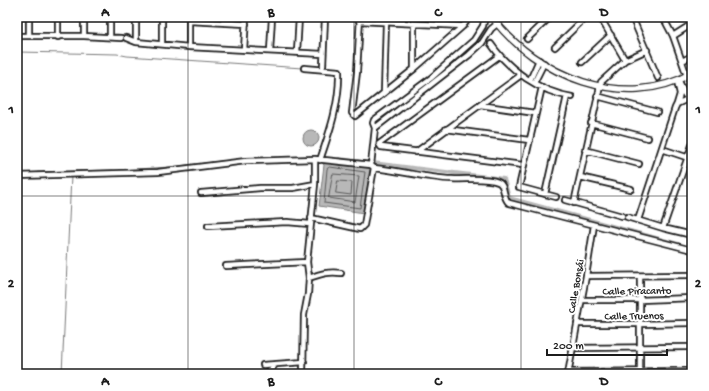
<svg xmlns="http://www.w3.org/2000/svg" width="709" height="391" viewBox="0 0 709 391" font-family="'Gochi Hand',sans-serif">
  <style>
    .water { fill: #b8b8b8; stroke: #7a7a7a }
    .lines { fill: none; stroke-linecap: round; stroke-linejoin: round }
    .shore { stroke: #5a5a5a; stroke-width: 1 }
    .stream { stroke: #7a7a7a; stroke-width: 1 }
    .canal { stroke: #b8b8b8; stroke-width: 4 }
    .minor-casing { stroke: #1c1c1c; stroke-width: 8 }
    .tertiary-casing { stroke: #1c1c1c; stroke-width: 8 }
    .minor { stroke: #fff; stroke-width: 4.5 }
    .tertiary { stroke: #fff; stroke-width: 5.5 }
    .grid { fill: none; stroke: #1c1c1c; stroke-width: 1; stroke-opacity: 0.55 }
    .labels { text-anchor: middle; stroke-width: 4; stroke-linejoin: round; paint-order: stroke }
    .street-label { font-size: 11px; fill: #1c1c1c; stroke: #fff }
    .neatline { fill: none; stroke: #1c1c1c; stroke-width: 1.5 }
    .grid-label { font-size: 13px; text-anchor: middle; font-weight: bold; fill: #1c1c1c }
  </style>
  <rect width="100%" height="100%" fill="#fff"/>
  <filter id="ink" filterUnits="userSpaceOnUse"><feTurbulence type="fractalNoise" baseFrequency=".025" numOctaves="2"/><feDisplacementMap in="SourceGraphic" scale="8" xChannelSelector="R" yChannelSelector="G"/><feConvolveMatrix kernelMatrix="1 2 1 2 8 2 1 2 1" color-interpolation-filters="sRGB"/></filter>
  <g filter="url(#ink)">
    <!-- water -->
    <path class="water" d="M303 138a8 8 0 1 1 16 0a8 8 0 1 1-16 0Z
      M321,161L338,165L370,167L364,213L319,206L324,165Z"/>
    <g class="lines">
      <!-- shore -->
      <path class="shore" d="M330,167L365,172L360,208L324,203L327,169Z
        M333,174L359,176L355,202L329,198Z
        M338,181L352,182L351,195L336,193Z"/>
      <!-- stream -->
      <path class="stream" d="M17,52L117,54L127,56L302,68
        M333,159H339
        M119,170L170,167L247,158L316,157
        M37,172L113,170
        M62,374L71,176"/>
      <!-- canal -->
      <path class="canal" d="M339,159L504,179L509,198L678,244"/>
      <!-- minor casing -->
      <g class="minor-casing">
        <path id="minor" d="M84,17V36
          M360,17L357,72L352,113L355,116L414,69L463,26L466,22V17
          M518,17V18
          M600,17L625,60
          M632,17L658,78
          M663,17L673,36L687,76
          M189,21L246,24
          M359,21L463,26
          M414,24V69
          M17,36H84L121,38
          M29,36V17
          M673,36L692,24
          M58,37V17
          M110,37V17
          M126,38L136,42L189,47L323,54
          M527,39L550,17
          M136,42V17
          M162,44V17
          M491,44C509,70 540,92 572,97
          M189,47V17
          M555,47L586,17
          M244,50L246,17
          M270,51L272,17
          M297,52L299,17
          M499,56L379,144L381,147L523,165
          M682,61L692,56
          M582,62L611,35
          M323,66L325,17
          M304,68L339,71C340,102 330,131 320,160
          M530,80L539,60
          M677,81L680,94L677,104
          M534,83L544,63
          M680,83L685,95L689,99
          M542,87L519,187L556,197
          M384,93L386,22
          M597,96L657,112
          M480,105L535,113
          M591,123L648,138
          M375,128L469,55L482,43L491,29L497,24
          M446,129L529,140
          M662,149L692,159
          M585,150L639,164
          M416,152L521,75
          M371,165L375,128L373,123L374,120L431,78L474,40L483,26L485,17
          M17,176L158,172L246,161L315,159L371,165L374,168C391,170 407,173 424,176C433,177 442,179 452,179C464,180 486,177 498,182C506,185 502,198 509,203L692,250
          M580,177L631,189
          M201,193L260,188H293L315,184
          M545,194L567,96
          M565,200L622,216
          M574,203L601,82L625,60L647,50
          M627,217L663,228L692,235
          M311,218L360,229L364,225L374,168
          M638,220L675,108L677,104L692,97
          M208,226L287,222L310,224
          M663,228L692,145
          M226,266L307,262
          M586,276L692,275
          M309,278C320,274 329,271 341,273
          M582,300H640L692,298
          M577,324H640L692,323
          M573,348L692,347
          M263,365L304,362
          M640,371V276
          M568,372L692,371
          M265,374L269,372L275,365
          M303,374L304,315L308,294L309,278L307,262L315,184V159
          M568,374L586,276L594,225"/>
      </g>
      <!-- tertiary casing -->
      <g class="tertiary-casing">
        <path id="tertiary" d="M492,17C536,76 624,112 692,73"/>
      </g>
      <!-- minor -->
      <use href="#minor" class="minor"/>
      <!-- tertiary -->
      <use href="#tertiary" class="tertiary"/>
    </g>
  </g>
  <!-- grid -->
  <path class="grid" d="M188,17V374M354,17V374M521,17V374M17,196H692"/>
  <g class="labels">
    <!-- street labels -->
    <g class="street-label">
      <text transform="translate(575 286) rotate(-80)" y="4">Calle Bonsái</text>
      <text transform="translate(637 290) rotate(-1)" y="4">Calle Piracanto</text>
      <text transform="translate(634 315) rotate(-1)" y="4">Calle Truenos</text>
    </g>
  </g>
  <!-- margin -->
  <rect width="709" height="391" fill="none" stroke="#fff" stroke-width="44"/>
  <!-- scale -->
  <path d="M547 349v6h120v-6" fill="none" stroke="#1c1c1c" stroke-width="2"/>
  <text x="553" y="349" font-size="12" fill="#1c1c1c" stroke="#ffffff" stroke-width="3" paint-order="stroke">200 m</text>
  <rect x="22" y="22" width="665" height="347" class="neatline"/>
  <g class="grid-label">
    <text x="105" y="16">A</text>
    <text x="271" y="16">B</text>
    <text x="438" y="16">C</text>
    <text x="604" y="16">D</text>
    <text x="11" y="113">1</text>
    <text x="698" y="113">1</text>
    <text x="11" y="287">2</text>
    <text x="698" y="287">2</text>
    <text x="105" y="385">A</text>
    <text x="271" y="385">B</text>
    <text x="438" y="385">C</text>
    <text x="604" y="385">D</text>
  </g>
</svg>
